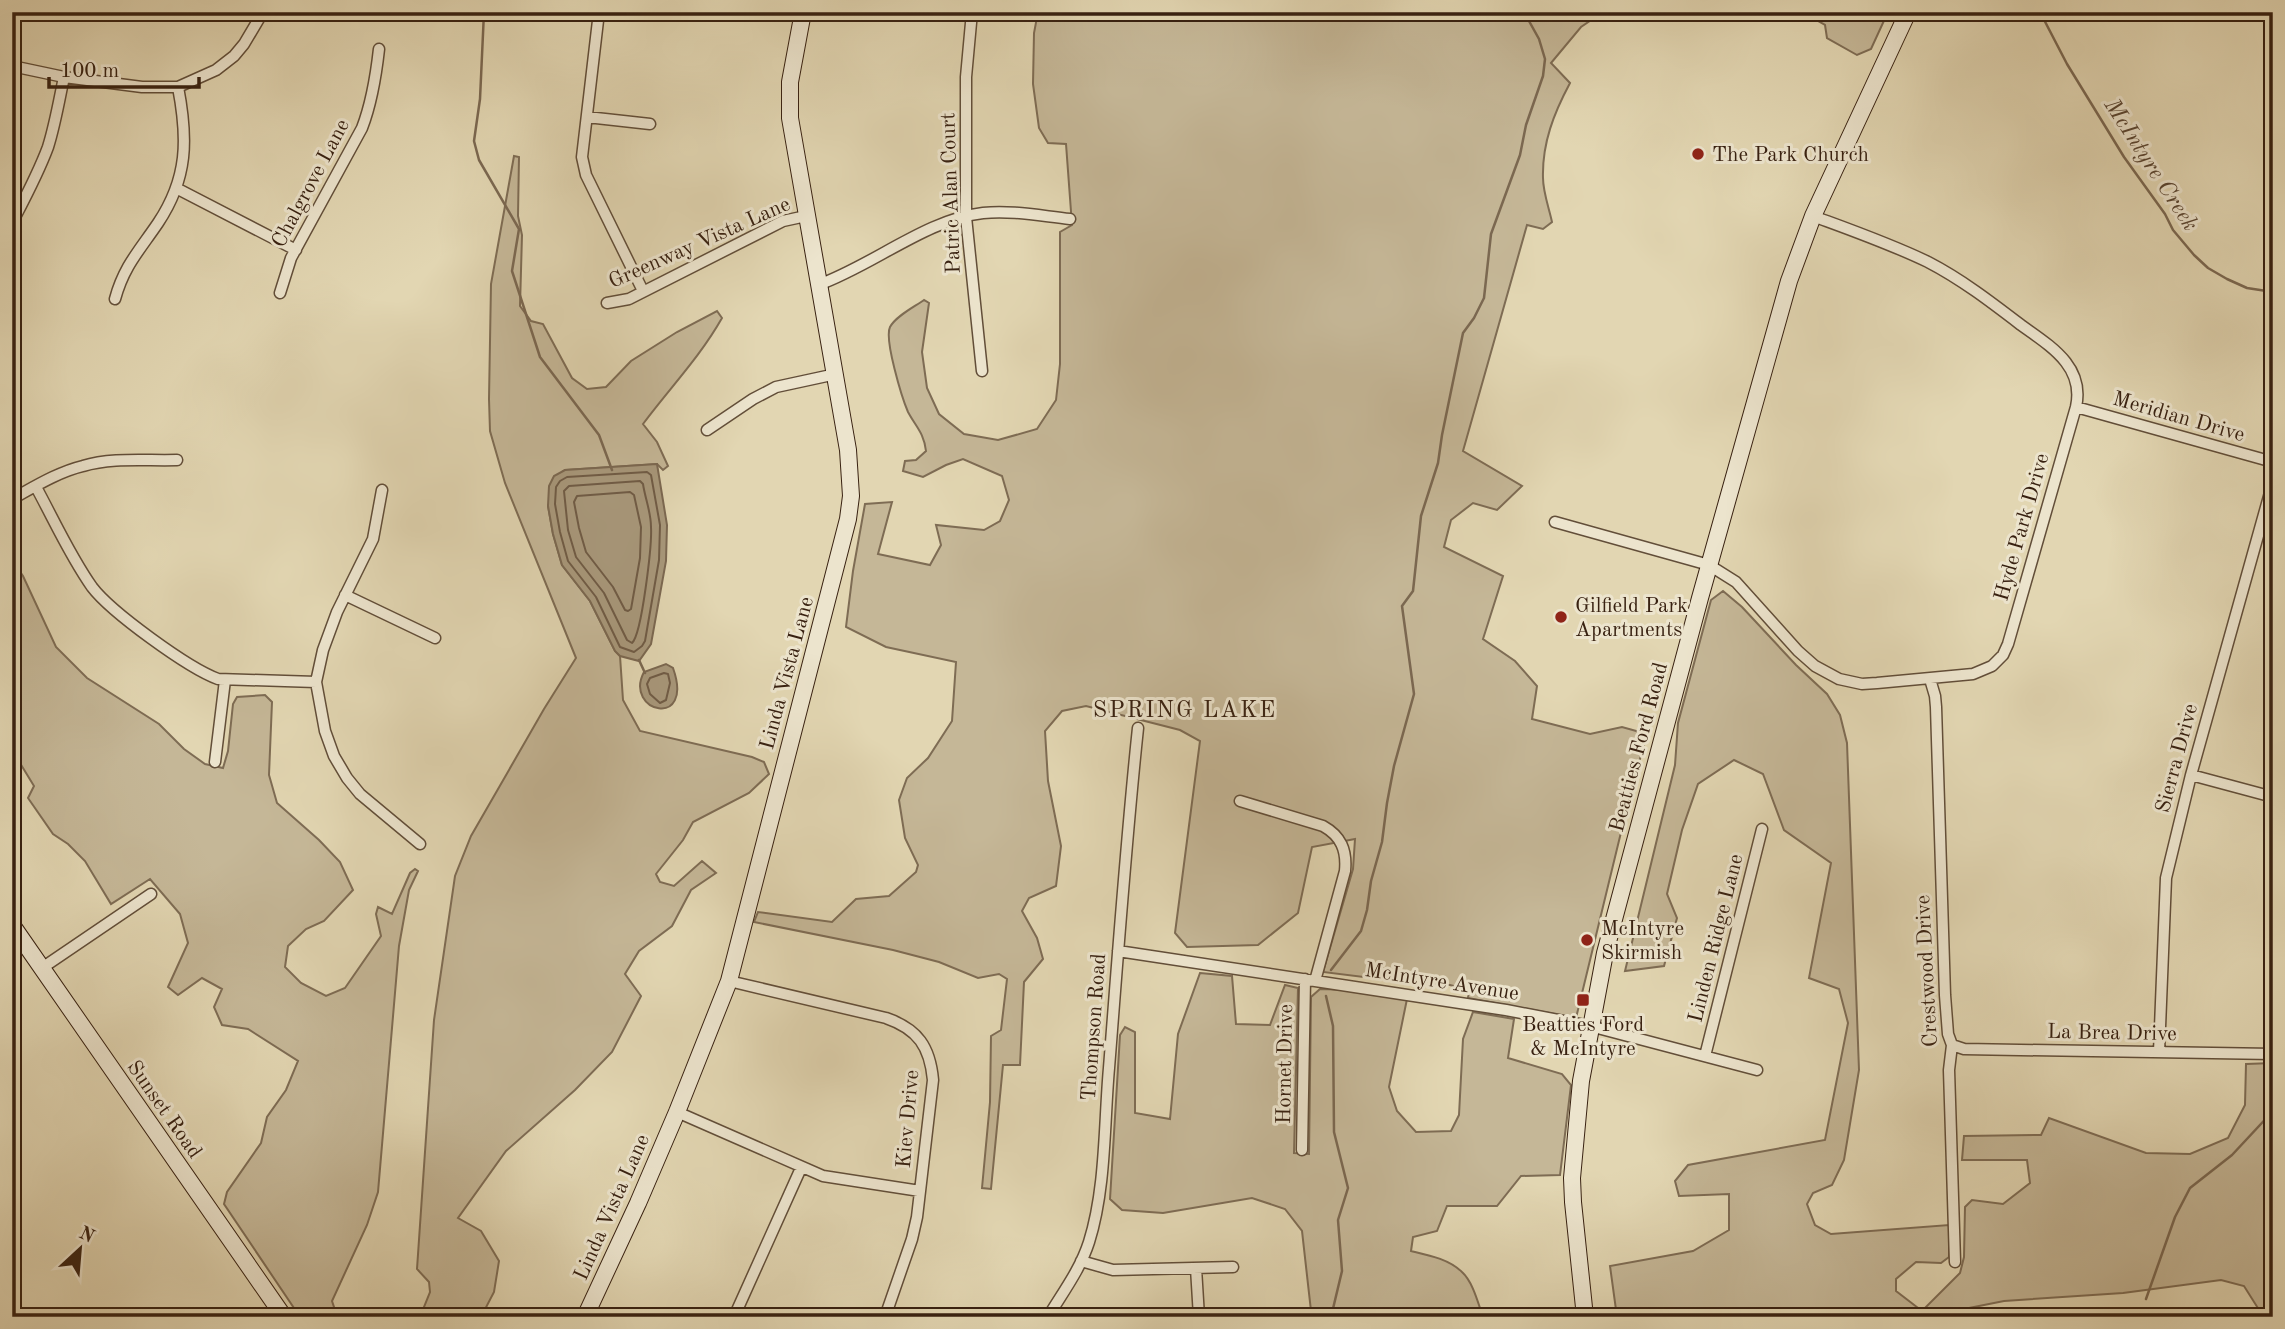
<svg xmlns="http://www.w3.org/2000/svg" width="2285" height="1329" viewBox="0 0 2285 1329" font-family="'Old Standard TT',serif">
  <style>
    .green { fill: #c5b797; stroke: #7e6c54; stroke-width: 2 }
    .water { fill: #a8987b; stroke: #7b6851; stroke-width: 2 }
    .lines { fill: none; stroke-linecap: round; stroke-linejoin: round }
    .shore { stroke: #705c46; stroke-width: 2 }
    .stream { stroke: #7b6851; stroke-width: 2.5 }
    .street-casing { stroke: #624e39; stroke-width: 13 }
    .secondary-casing { stroke: #382111; stroke-width: 18 }
    .street { stroke: #ece4cd; stroke-width: 10 }
    .secondary { stroke: #ece4cd; stroke-width: 16 }
    .poi-dot { fill: #8f2418; stroke: #ece4cd; stroke-width: 2.5 }
    .labels { text-anchor: middle; stroke-width: 6; stroke-linejoin: round; paint-order: stroke }
    .poi-label { font-size: 21px; fill: #382111; stroke: #ece4cd; text-anchor: start }
    .street-label { font-size: 21px; fill: #382111; stroke: #ece4cd }
    .water-label { font-size: 23px; font-style: italic; fill: #5a4531; stroke: #ece4cd }
    .neighbourhood-label { font-size: 23px; letter-spacing: 2px; fill: #382111; stroke: #ece4cd }
  </style>
  <rect width="100%" height="100%" fill="#e2d6b2"/>
  <filter id="stains"><feTurbulence type="fractalNoise" baseFrequency=".00286" numOctaves="4"/><feColorMatrix values="0 0 0 0 .2 0 0 0 0 .09 0 0 0 0 .02 0 0 0 .5 -.17"/></filter>
  <radialGradient id="worn" r=".72"><stop offset=".6" stop-color="#630" stop-opacity="0"/><stop offset="1" stop-color="#630" stop-opacity=".3"/></radialGradient>
  <!-- green -->
  <path class="green" d="M1038,12H1603L1581,27L1551,63L1570,83C1554,113 1542,143 1543,178C1543,192 1549,208 1552,222L1543,229L1527,225L1463,451L1522,486L1497,510L1473,503L1451,520L1444,547L1503,576L1483,639L1515,661L1537,686L1532,719L1590,734L1622,727L1647,734L1632,787L1576,1018L1468,998L1469,990L1450,985L1412,983L1323,972L1353,869L1355,839L1312,847L1298,913L1258,945L1187,947L1175,933L1200,741L1180,730L1086,706L1062,711L1045,731L1048,781L1061,846L1056,886L1029,898L1022,911L1037,938L1043,959L1024,982L1020,1065H1003L991,1189L982,1188L990,1102L991,1036L1001,1030L1007,979L999,974L978,978L939,962L893,950L754,922L758,912L832,922L856,899L889,896L916,872L918,865L905,838L899,800L907,778L928,758L952,721L956,662L886,647L846,627L853,571L865,504L892,502L878,554L930,565L941,545L936,525L984,530L1000,521L1009,500L1002,476L963,459L946,465L923,477L903,471L905,461L916,460L926,451C924,433 916,427 908,412C902,398 884,339 890,327C896,316 914,307 924,300L929,303L922,352L927,388L939,414L964,434L998,440L1037,429L1056,400L1060,364V232L1072,225L1066,144L1048,143L1039,128L1033,84L1034,33Z
    M1802,12H1888L1871,49L1857,55L1827,38L1825,25Z
    M514,156L519,157L518,216L522,235L520,306L531,321L543,324L572,378L587,389L606,387L631,361L677,332L717,311L722,318C700,357 669,389 643,424L657,442L668,466L663,470L657,464L565,470L562,472L548,506L553,534L562,565L590,601L615,651L620,656L623,700L640,731L752,757L764,762L769,774L749,793L693,822L683,840L656,874L660,882L674,886L702,861L716,873L691,890L672,926L639,951L625,974L641,996L612,1052L575,1090L506,1151L458,1218L481,1231L499,1261L494,1292L481,1317H420L430,1292L429,1282L417,1269L434,1020L455,876L471,836L544,709L576,658L505,483L490,431L489,399L491,284Z
    M12,560L23,576L56,647L87,678L159,724L184,749L205,764L223,768L228,751L233,704L237,697L265,695L272,702L269,775L277,803L319,840L340,862L353,890L324,921L306,929L288,946L285,967L301,983L326,996L345,988L381,936L376,914L378,907L392,914L410,873L415,869L418,871L409,890L399,946L378,1192L367,1225L332,1301L336,1313L334,1317H300L224,1204L227,1192L261,1143L267,1117L286,1090L298,1061L248,1029L222,1025L214,1007L222,989L202,978L178,995L168,987L188,943L180,914L150,879L111,904L85,861L68,844L53,834L28,798L34,786L12,750Z
    M1723,591L1742,607L1796,665L1827,694L1840,715L1847,743L1859,1070L1844,1160L1832,1185L1813,1193L1807,1204L1815,1225L1831,1234L1949,1225V1257L1941,1263L1916,1262L1896,1279V1291L1922,1311L1960,1273L1964,1257L1965,1207L1972,1200L2003,1204L2030,1183L2027,1160H1962L1964,1136L2041,1135L2049,1118L2146,1153L2190,1154L2228,1138L2245,1105L2246,1064L2273,1063V1317L2261,1313L2244,1286L2221,1280L2123,1293L2004,1301L1924,1317H1617L1610,1266L1693,1251L1729,1230V1194L1679,1196L1675,1181L1688,1165L1825,1140L1848,1023L1839,989L1809,978L1831,863L1784,830L1763,774L1734,760L1698,784L1682,830L1667,894L1677,918L1664,966L1625,971L1675,765L1678,723L1711,600Z
    M1200,973L1232,976L1236,1024L1270,1025L1285,985L1298,988L1294,1153L1309,1154L1311,997L1320,989L1351,990L1407,999L1389,1087L1397,1111L1416,1132L1451,1131L1459,1115L1463,1039L1473,1012L1514,1019L1508,1058L1562,1074L1571,1085L1560,1175L1521,1176L1497,1206H1447L1437,1231L1413,1237L1411,1251C1428,1255 1449,1259 1462,1272C1473,1282 1478,1303 1483,1317H1309L1311,1311L1302,1231L1285,1209L1252,1198L1163,1213L1122,1210L1110,1199L1120,1035L1125,1027L1135,1032V1113L1170,1119L1178,1034Z"/>
  <!-- water -->
  <path class="water" d="M657,464L667,525L666,561L651,644L639,661L620,656L615,651L590,601L562,565L553,534L548,506L549,486L554,476L565,470Z
    M666,664L673,668C695,730 623,712 644,672Z"/>
  <g class="lines">
    <!-- shore -->
    <path class="shore" d="M647,472L651,475L660,525L659,560L645,641L642,646L634,652L620,647L596,597L568,561L560,532L555,504L556,487L560,481L567,477Z
      M640,481L643,484C645,498 651,512 651,527C652,544 642,634 632,643L627,640L604,593L576,557L568,530L564,491L569,486Z
      M630,492L634,495L641,527L640,558L631,609L628,611L625,610L613,587L586,552L579,528L574,502L577,496Z
      M664,673L668,674L670,683L666,700L660,703L650,694L647,684L650,678Z"/>
    <!-- stream -->
    <path class="stream" d="M484,12L480,99L474,141L479,160L519,229L512,271L540,357L599,435L612,470
      M2040,12L2067,64L2124,157L2165,214L2173,230L2194,255L2208,268L2227,279L2247,288L2273,292
      M639,660L645,673
      M1331,970L1361,931L1367,910L1371,881L1382,842L1387,803L1394,766L1414,694L1402,606L1413,591L1421,516L1438,463L1442,435L1463,333L1474,318L1484,298L1491,234L1520,155L1526,125L1543,76L1545,59L1539,39L1524,12
      M1326,996L1333,1026L1334,1132L1348,1188L1338,1220L1342,1271L1331,1317
      M2146,1299L2175,1217L2190,1188L2232,1155L2273,1111"/>
    <!-- street casing -->
    <g class="street-casing">
      <path id="street" d="M599,12L582,157L586,175L643,291
        M972,12L966,77V217L982,371
        M12,66L64,77L142,87H178L216,70L234,56L244,44L263,12
        M587,117L650,124
        M176,188L296,250
        M12,223C25,198 38,174 48,147C55,125 59,101 64,77
        M818,285C872,266 927,219 983,213C1011,210 1041,216 1070,219
        M280,293L291,258L362,128C372,102 376,76 379,49
        M115,299C124,266 139,251 158,223C188,178 188,139 178,87
        M607,303L629,299L783,221L806,216
        M2076,407L2273,462
        M707,430L753,399L776,387L836,374
        M36,487C54,520 70,556 92,587C111,612 188,668 218,679L316,682
        M382,490L373,539L337,612L323,650L316,682L325,731L334,756L347,778L360,794L420,844
        M12,499C34,487 58,472 83,466C112,457 146,461 177,460
        M1555,522L1709,565L1736,582L1745,592L1798,651L1815,666L1839,679L1862,684L1877,683L1973,674L1992,666L2003,655L2008,644L2076,407C2085,366 2050,346 2021,325C1991,302 1961,279 1928,262C1891,244 1851,230 1813,216
        M345,595L435,638
        M1930,679L1935,696L1936,707L1945,995L1948,1034L1952,1045L1949,1070L1955,1262
        M215,762L225,680
        M2191,775L2273,797
        M1240,801L1323,826C1341,836 1347,850 1345,871L1315,981
        M1118,951L1506,1010L1590,1026L1757,1070
        M42,968L151,894
        M729,981L886,1018C918,1029 930,1047 933,1080L917,1217L912,1239L885,1317
        M1952,1045L1964,1049L2273,1054
        M2159,1052L2166,878L2191,775L2273,482
        M1705,1056L1762,829
        M677,1112L823,1176L920,1191
        M1302,1150L1305,979
        M1081,1261L1113,1270L1233,1267
        M1196,1268L1199,1317
        M734,1317L801,1168
        M1048,1317C1063,1292 1080,1270 1089,1242C1106,1188 1104,1124 1109,1068C1118,954 1126,841 1138,728"/>
    </g>
    <!-- secondary casing -->
    <g class="secondary-casing">
      <path id="secondary" d="M12,925L284,1317
        M585,1317L638,1203L677,1112L729,981L848,519L851,496L848,450L790,118V82L803,12
        M1585,1317L1573,1202L1572,1178L1581,1081L1605,953L1700,598L1789,281L1813,216L1908,12"/>
    </g>
    <!-- street -->
    <use href="#street" class="street"/>
    <!-- secondary -->
    <use href="#secondary" class="secondary"/>
  </g>
  <!-- markers -->
  <g class="poi-dot">
    <circle cx="1698" cy="154" r="7"/>
    <circle cx="1561" cy="617" r="7"/>
    <circle cx="1587" cy="940" r="7"/>
    <rect x="1576" y="993" width="14" height="14" rx="3.5"/>
  </g>
  <g class="labels">
    <!-- poi labels -->
    <g class="poi-label">
      <text x="1712" y="161">The Park Church</text>
      <text x="1575" y="612">Gilfield Park<tspan x="1575" dy="24">Apartments</tspan></text>
      <text x="1601" y="935">McIntyre<tspan x="1601" dy="24">Skirmish</tspan></text>
      <text x="1583" y="1031" text-anchor="middle">Beatties Ford<tspan x="1583" dy="24">&amp; McIntyre</tspan></text>
    </g>
    <!-- street labels -->
    <g class="street-label">
      <text transform="translate(310 183) rotate(-62)" y="7">Chalgrove Lane</text>
      <text transform="translate(950 193) rotate(-92)" y="7">Patric Alan Court</text>
      <text transform="translate(699 242) rotate(-24)" y="7">Greenway Vista Lane</text>
      <text transform="translate(2179 416) rotate(16)" y="7">Meridian Drive</text>
      <text transform="translate(2021 527) rotate(-74)" y="7">Hyde Park Drive</text>
      <text transform="translate(786 673) rotate(-75)" y="7">Linda Vista Lane</text>
      <text transform="translate(1638 747) rotate(-75)" y="7">Beatties Ford Road</text>
      <text transform="translate(2176 758) rotate(-75)" y="7">Sierra Drive</text>
      <text transform="translate(1715 938) rotate(-76)" y="7">Linden Ridge Lane</text>
      <text transform="translate(1926 971) rotate(-93)" y="7">Crestwood Drive</text>
      <text transform="translate(1442 981) rotate(9)" y="7">McIntyre Avenue</text>
      <text transform="translate(1093 1027) rotate(-86)" y="7">Thompson Road</text>
      <text transform="translate(2112 1032) rotate(1)" y="7">La Brea Drive</text>
      <text transform="translate(1284 1064) rotate(-89)" y="7">Hornet Drive</text>
      <text transform="translate(165 1109) rotate(55)" y="7">Sunset Road</text>
      <text transform="translate(907 1119) rotate(-85)" y="7">Kiev Drive</text>
      <text transform="translate(611 1207) rotate(-66)" y="7">Linda Vista Lane</text>
    </g>
    <!-- water labels -->
    <g class="water-label">
      <text transform="translate(2152 164) rotate(57)" y="8">McIntyre Creek</text>
    </g>
    <!-- neighbourhood labels -->
    <g class="neighbourhood-label">
      <text x="1185" y="717">SPRING LAKE</text>
    </g>
  </g>
  <!-- margin -->
  <rect width="2285" height="1329" fill="none" stroke="#e2d6b2" stroke-width="42"/>
  <rect x="14" y="14" width="2257" height="1301" fill="none" stroke="#382111" stroke-width="3.5"/>
  <rect x="21" y="21" width="2243" height="1287" fill="none" stroke="#382111" stroke-width="2"/>
  <!-- north arrow -->
  <g transform="translate(80 1249) rotate(26)" stroke="#ece4cd" stroke-width="5" paint-order="stroke">
  <path d="M0-5L12 26L0 18L-12 26Z" fill="#382111"/>
  <text y="-10" font-size="19" font-weight="bold" text-anchor="middle" fill="#382111">N</text>
  </g>
  <!-- scale -->
  <path d="M49 77v10h150v-10" fill="none" stroke="#382111" stroke-width="3.5"/>
  <text x="60" y="77" font-size="21" fill="#382111" stroke="#ece4cd" stroke-width="5" paint-order="stroke">100 m</text>
  <rect width="100%" height="100%" filter="url(#stains)"/>
  <rect width="100%" height="100%" fill="url(#worn)"/>
</svg>
